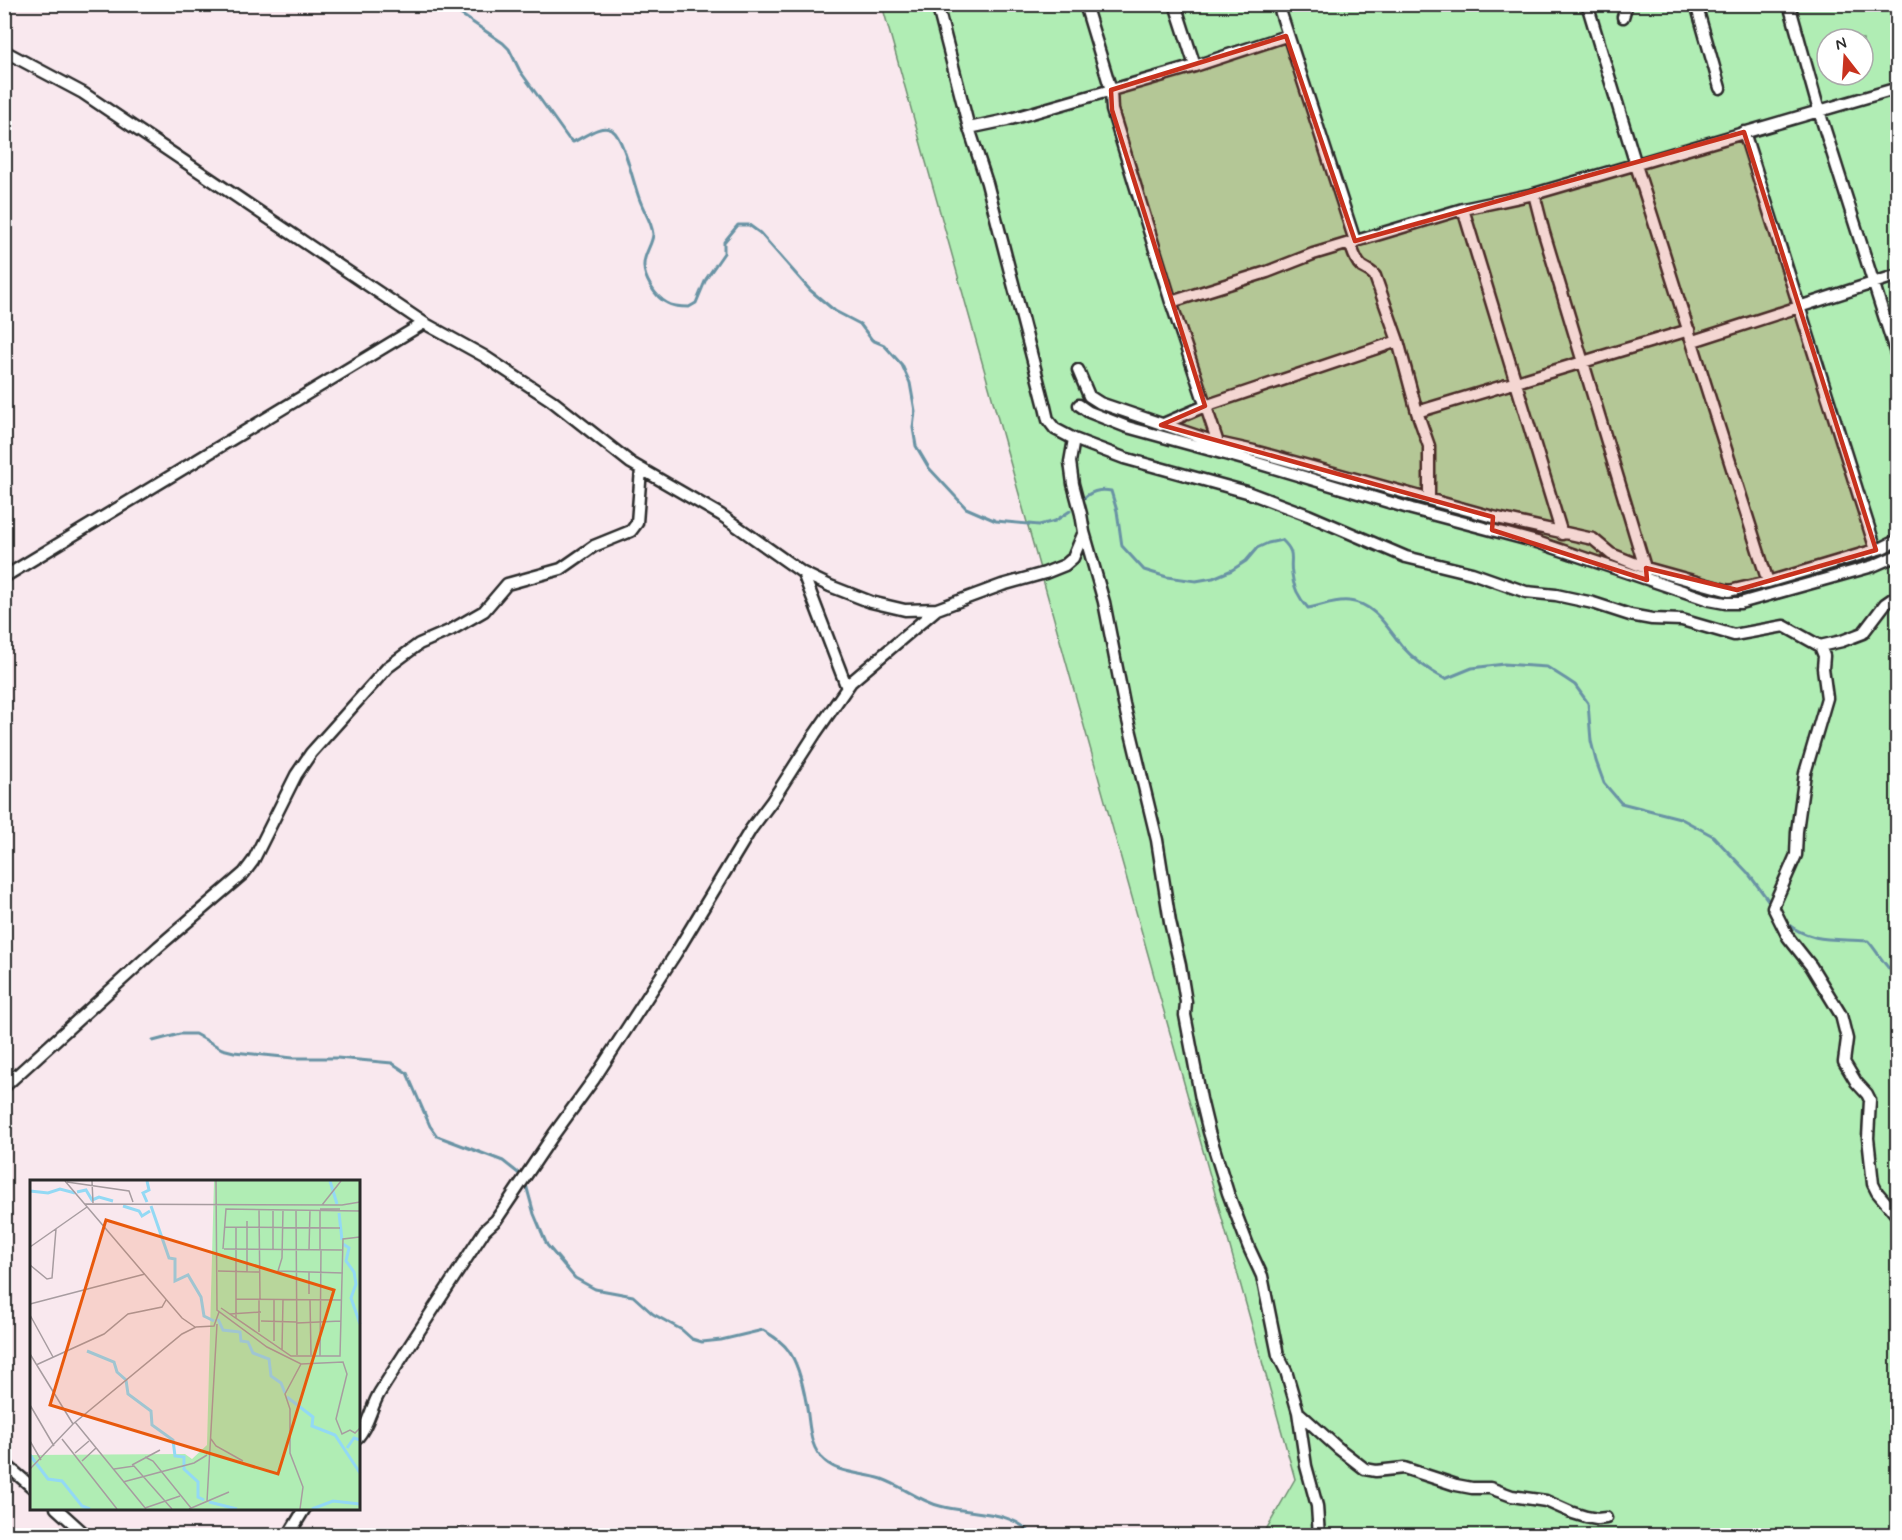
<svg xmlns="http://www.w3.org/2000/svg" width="1902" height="1540" viewBox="0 0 1902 1540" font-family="Mynerve,sans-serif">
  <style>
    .green { fill: #b0edb4; stroke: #6e8c70; stroke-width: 1.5; fill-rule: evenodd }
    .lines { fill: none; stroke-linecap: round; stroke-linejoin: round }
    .stream { stroke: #6993a4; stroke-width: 3 }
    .minor-casing { stroke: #2b2b2b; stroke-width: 15 }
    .minor { stroke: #fff; stroke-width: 10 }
    .marked { fill: #c8321e; fill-opacity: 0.2; stroke: #c8321e; stroke-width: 4.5; stroke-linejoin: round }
    .inset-river { fill: none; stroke: #93d9f4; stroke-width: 3 }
    .inset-road { fill: none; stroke: #a79ca0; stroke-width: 1.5 }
    .view { fill: #e8590c; fill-opacity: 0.15; stroke: #e8590c; stroke-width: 3 }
    .inset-edge { fill: none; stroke: #2b2b2b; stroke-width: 3 }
  </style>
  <rect width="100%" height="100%" fill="#f9e8ee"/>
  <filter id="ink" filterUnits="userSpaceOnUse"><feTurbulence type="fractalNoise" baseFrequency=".0167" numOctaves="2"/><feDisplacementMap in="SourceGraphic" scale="12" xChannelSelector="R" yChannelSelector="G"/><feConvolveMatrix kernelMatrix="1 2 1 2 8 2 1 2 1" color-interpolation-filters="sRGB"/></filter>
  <g filter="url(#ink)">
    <!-- green -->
    <path class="green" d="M882,5H1897V1535H1263L1295,1479ZM1827,39H1863V75H1827Z"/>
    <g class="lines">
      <!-- stream -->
      <path class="stream" d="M451,4L459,13L503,43L509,49L520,71L568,138L573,142C583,138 601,123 612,130C625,139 634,188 641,203C645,213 652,223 653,234C653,243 644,254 644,264C643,277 655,297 667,303C673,307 682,307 689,307L696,303L706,279L724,253V242L738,225H749L760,233L810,290L835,311L860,324L872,340L884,345L902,365L910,383L915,411L913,428L916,446L929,468L966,508L996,521L1039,525L1055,521L1070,511
        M1082,501C1088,491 1101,489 1111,491L1117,511L1122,546L1144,570L1167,577L1196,581L1213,578L1232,570L1246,561L1257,548L1268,543L1282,540C1297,554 1289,558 1292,574C1293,587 1300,599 1308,608C1322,606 1335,599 1349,601C1374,603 1387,627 1401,645C1414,660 1428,670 1445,679L1472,668L1504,664L1547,667L1566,679L1575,685L1588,703L1591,741L1596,761L1604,783L1621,803L1680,818L1713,836L1748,873L1771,904
        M1786,923C1813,944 1836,938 1868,941C1879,953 1884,967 1898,977
        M153,1041L180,1034H195L222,1049L234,1052L293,1058H337L392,1063L407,1073L430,1126L437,1136L503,1161L522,1176
        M525,1181L534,1214L547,1245L575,1278L595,1289L633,1296L653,1314L682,1330L692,1339L702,1342L721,1340L763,1330C771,1335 782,1341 788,1350C798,1363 803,1385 806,1402C810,1421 808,1448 825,1461C840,1474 864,1473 882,1479C902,1486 919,1501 940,1506C968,1514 1016,1510 1032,1536"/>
      <!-- minor casing -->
      <g class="minor-casing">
        <path id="minor" d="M937,4L969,128L987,183L1045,407L1048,420L1055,429L1074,439L1124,458L1247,492L1308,515L1406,557L1472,573L1526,592L1556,595L1593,603L1630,615L1652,619L1682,620L1734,635L1784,626L1820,646L1842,641L1863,633L1885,604L1898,595
          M1085,4L1111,90L1112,110L1171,302L1219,446
          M1175,4L1195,66
          M1278,4L1355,241
          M1587,4L1636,165L1768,582
          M1696,4L1720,88
          M1789,4L1819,111L1898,360
          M1623,17L1627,4
          M4,51L83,93L424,323L484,356L551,400L631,463L721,515L803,573L830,586L871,602L905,610L937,609
          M969,128L1007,120L1195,66L1286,36
          M1744,132L1876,550
          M1534,194L1544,233L1646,571
          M1463,209L1562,534
          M1350,243C1353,251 1355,261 1362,267C1367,270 1371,271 1375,276L1398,341L1417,412L1429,446V499
          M1171,302L1267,272L1313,254L1463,209L1534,194L1898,88
          M1693,341L1898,275
          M1078,370L1089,396L1100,403L1218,443L1254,451L1493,517L1593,539L1611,554L1646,568L1729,591L1768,582L1882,548L1898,540
          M1079,405L1089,412L1127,427L1247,460L1412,509L1537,542L1709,600L1725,603H1740L1873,566L1898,555
          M1417,412L1689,330
          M1161,425L1205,406L1398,341
          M1084,532L1104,602L1124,704L1157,840L1170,922L1180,965L1186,1002L1185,1015L1201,1099L1209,1132L1228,1193L1249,1248L1262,1276L1278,1355L1286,1371L1298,1412L1306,1466L1317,1506L1319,1536
          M803,573L847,688
          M4,577L424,323
          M1820,646L1824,656L1823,668L1827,698L1805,773L1797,831L1796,855L1773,907L1788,937L1811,966L1841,1015L1847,1039L1844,1062L1856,1082L1867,1094L1870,1100L1868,1138L1873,1184L1877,1192L1898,1217
          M4,1087L158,947L244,873L253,861L296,775L311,753L388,667L419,644L451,630L484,611L507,584L561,569L594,546L631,531L637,523L641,469
          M1298,1412L1338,1448L1365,1469L1376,1471L1404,1468L1456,1485L1472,1488H1490L1512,1496L1546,1501L1573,1513L1586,1517L1597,1519L1606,1518
          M358,1437C369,1425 371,1406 380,1392C414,1338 450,1284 485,1230L496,1220L554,1134L594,1079L676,953L751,829L772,801L815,734L851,682L937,609L1002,585L1045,573L1065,565L1073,558L1084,532L1081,514L1073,484L1070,462L1074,439
          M4,1463L32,1487
          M56,1508L87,1536
          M288,1536L305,1508"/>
      </g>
      <!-- minor -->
      <use href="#minor" class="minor"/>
    </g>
  </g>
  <!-- marked area -->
  <path class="marked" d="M1286,36L1355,241L1744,132L1876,550L1737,590L1646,568L1647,580L1492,530L1493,517L1161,425L1205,406L1112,110L1111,90Z"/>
  <!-- overview -->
  <g transform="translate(30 1180)">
    <rect width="330" height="330" fill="#f9e8ee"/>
    <path d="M184,1H330V329H0V275L155,274L162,279L177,265Z" fill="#b0edb4"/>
    <path class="inset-river" d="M300,1L307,24M0,11L18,13L30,9L45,13M47,12L56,10L62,20L69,17L83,21M117,22L113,13L119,10L117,1M93,26L109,31L112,36L120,31M121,26L139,78L145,79V101L158,95L171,117L174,136L184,141M309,33L312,60M313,64L319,68L316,81L324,92L326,104L321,118L330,144M188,139L193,150L210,152L211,161L218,162L223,173L239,179L241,196L251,203L255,213M57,171L84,182L87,192L96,200L98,214L121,231L122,245L143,260L145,276L154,277V289L168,302V317L174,320M257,217L283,237L282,246L305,255L330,293M317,268L324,258L330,260M0,275L18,299L32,301L52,326L60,329M179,322L207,329M282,329L303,321L330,324"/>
    <path class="inset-road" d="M35,1L152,138L165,147M62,1L63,23M186,1L187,130L237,167L271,184L313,182L317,194L306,239L312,254L320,250L325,253L330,248M37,2L99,11L103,22M55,24L312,25L330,22M292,25L311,1M229,29L230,119M290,29H310M253,30L252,78L248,91L313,93M266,30L267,175M217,41V92M194,47L310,48M0,67L57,27M193,69L196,29L330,31M194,69L312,70M243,69V29M279,70L280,30M290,70V31M0,85L17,99L22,98L26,49M188,91L229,92M279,114V92M206,119L311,120M229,119V152M280,120L281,175M0,124L115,94M191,128L261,176H310L313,59L330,57M200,134L231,132M0,135L23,177M206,138V47M231,141L266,142M267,143L311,141M244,161V119M252,170L253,120M0,174L43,244M290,176L291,70M6,185L74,154L98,134L132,127L136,120M0,225L24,266M45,242L116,329M32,259L87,329M181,259L186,266L213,281M0,261L11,280M45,273L59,261M115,277L123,281L161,328M52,281L66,268M102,285L130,270M0,289L43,244L152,154L166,147L184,146L189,132M84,289L104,286L142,329M93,302L164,283L177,275M177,321L187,144M115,328L150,316M159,329L199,312M270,329L273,307L260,273V229L255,214L271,184"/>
    <path class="view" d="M76,40L304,110L248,294L20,225Z"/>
    <rect width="330" height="330" class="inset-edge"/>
  </g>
  <!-- margin -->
  <rect width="1902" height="1540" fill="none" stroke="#fff" stroke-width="24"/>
  <rect x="12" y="12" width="1878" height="1516" fill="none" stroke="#2b2b2b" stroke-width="2" filter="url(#ink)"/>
  <!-- north arrow -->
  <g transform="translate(1845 57) rotate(343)"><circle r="28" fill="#ffffff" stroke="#aaaaaa" stroke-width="1.5"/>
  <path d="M0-4.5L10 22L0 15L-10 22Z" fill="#c8321e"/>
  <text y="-9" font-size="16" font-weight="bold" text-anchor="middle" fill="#2b2b2b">N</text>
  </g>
</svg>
